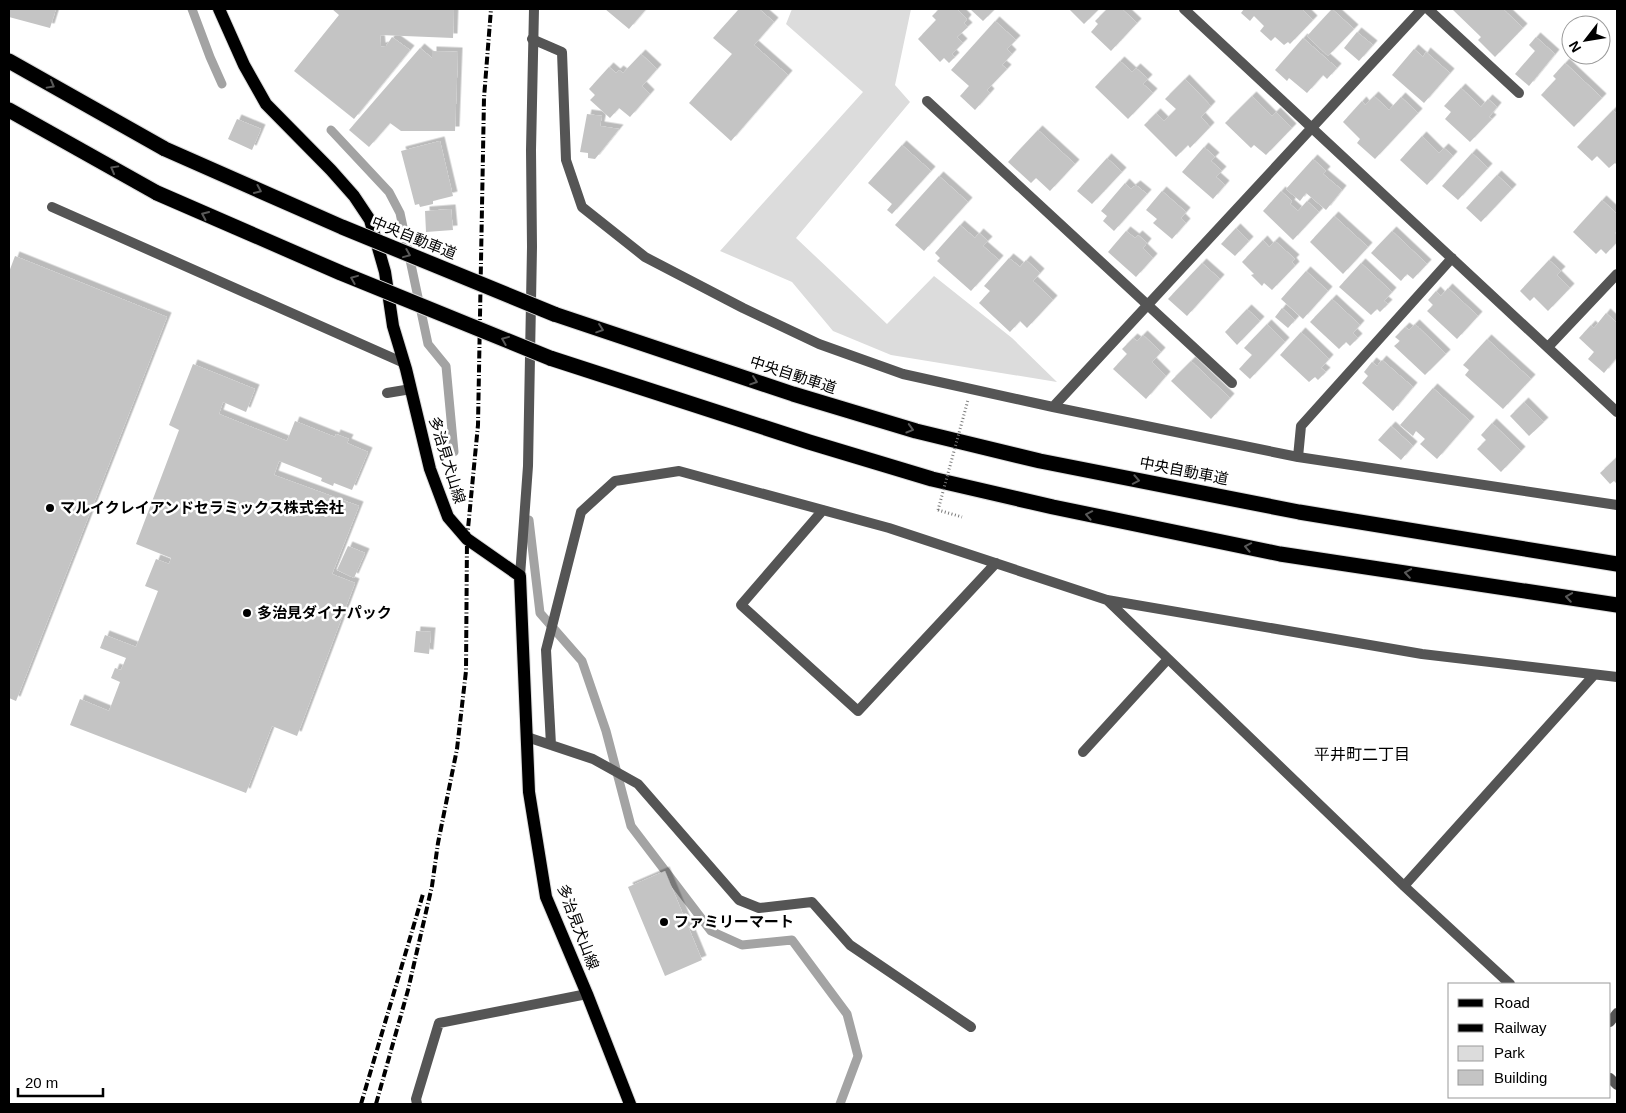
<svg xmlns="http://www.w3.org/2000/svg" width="1626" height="1113" viewBox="0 0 1626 1113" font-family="Arial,'Noto Sans JP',sans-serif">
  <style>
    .green { fill: #dcdcdc }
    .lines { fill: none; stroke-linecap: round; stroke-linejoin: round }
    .stream { stroke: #a3a3a3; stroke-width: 9 }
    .building { fill: #c4c4c4; filter: url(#shadow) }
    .primary-casing { stroke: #dbdbdb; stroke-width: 14 }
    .motorway-casing { stroke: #dbdbdb; stroke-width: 17 }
    .path { stroke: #777; stroke-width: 3; stroke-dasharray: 1 2.5; stroke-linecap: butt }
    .service { stroke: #555; stroke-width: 10 }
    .minor { stroke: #555; stroke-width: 10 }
    .tertiary { stroke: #555; stroke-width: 10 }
    .primary { stroke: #000; stroke-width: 12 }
    .motorway { stroke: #000; stroke-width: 15 }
    .rail { stroke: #000; stroke-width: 4; stroke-dasharray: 8 2.5 1 2.5; stroke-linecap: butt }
    .motorway-bridge-casing { stroke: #dbdbdb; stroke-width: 17; stroke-linecap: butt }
    .path-bridge { stroke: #777; stroke-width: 3; stroke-dasharray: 1 2.5; stroke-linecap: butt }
    .motorway-bridge { stroke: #000; stroke-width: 15 }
    .oneway { stroke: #595959 }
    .poi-dot { fill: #000; stroke: #fff; stroke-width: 2 }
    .labels { text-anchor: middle; stroke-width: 5; stroke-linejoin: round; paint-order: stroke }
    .street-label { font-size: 15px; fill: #000; stroke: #fff }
    .poi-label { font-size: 15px; font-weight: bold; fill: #000; stroke: #fff; text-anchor: start }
    .neighbourhood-label { font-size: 16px; fill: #000; stroke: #fff }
  </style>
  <defs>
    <filter id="shadow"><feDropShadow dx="4.5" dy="-4.5" stdDeviation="0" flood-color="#0004"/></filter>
  </defs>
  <rect width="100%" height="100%" fill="#fff"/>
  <!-- green -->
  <path class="green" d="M792,9H911L895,85L910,102L796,238L887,324L934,276L1012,338L1057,382L891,355L833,331L792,282L720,251L863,92L786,24Z"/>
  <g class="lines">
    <!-- stream -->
    <path class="stream" d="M192,9L210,57L222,84
      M331,130L389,192L400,213L428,344L446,366L454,452
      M529,520L540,613L582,661L606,731L631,826L711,931L742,945L792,940L847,1014L858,1056L840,1104"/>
  </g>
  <!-- building -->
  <path class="building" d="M9,9H56L50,28L9,17Z
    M332,9H454L453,38L380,35L381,47L386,46L392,37L410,50L354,119L294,71L339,15Z
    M605,9H646L629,29Z
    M739,9H759L774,22L754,45L788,75L731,141L689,103L732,54L713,38Z
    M939,9H957L967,19L964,23L968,27L957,37L963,43L952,54L955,57L949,63L944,58L940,62L918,39L936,20L932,16Z
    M970,9H995L983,21Z
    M1069,9H1099L1084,24Z
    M1107,9H1122L1137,23L1111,51L1091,32L1098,24L1095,21Z
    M1244,9H1302L1313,20L1290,44L1288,42L1284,45L1275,37L1271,41L1260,31L1264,26L1254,16L1250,21L1241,13Z
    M1332,9L1354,29L1328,56L1307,36Z
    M1455,9H1503L1523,28L1495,57L1478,40L1481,37L1453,10Z
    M995,21L1016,40L1007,49L1012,54L1002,65L1007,69L987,90L990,93L975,110L960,96L969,86L951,70Z
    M1357,32L1373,45L1359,61L1344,48Z
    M1536,37L1555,54L1529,86L1515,74L1535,51L1529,45Z
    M1303,38L1337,68L1327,79L1323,75L1307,93L1289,78L1287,81L1275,70Z
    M420,48L432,58V51L458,52L455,131H401L390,123L369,147L349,130Z
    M1414,49L1423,57L1426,52L1450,73L1424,103L1392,75Z
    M641,54L657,69L642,86L650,94L630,117L619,108L610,118L590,100L595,95L589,89L609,67L616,73L619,70L623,73Z
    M1120,61L1132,72L1136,68L1148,79L1143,84L1153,93L1128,119L1095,87Z
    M1565,63L1602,98L1574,127L1541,95L1556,79L1553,76Z
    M1185,79L1211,106L1201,117L1210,127L1190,148L1188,145L1176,157L1144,125L1156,113L1164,121L1176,109L1165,99Z
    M1461,88L1481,107L1488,99L1497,107L1489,117L1492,119L1470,142L1445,119L1451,112L1444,106Z
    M1252,96L1272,116L1276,112L1292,128L1266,155L1254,145L1251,148L1225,123Z
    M1374,96L1389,110L1401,97L1418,113L1375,159L1357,143L1360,139L1343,122L1362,101L1365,105Z
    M1613,110L1617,114V165L1615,163L1609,168L1597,156L1592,161L1577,147Z
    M587,114L602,116L600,126L619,129L595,159L588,158V153L580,152Z
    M237,119L261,129L252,150L228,139Z
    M1038,130L1075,164L1050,191L1036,178L1031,183L1008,162Z
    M1422,136L1439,153L1444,148L1453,156L1427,185L1400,160Z
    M440,141L453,196L433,201V204L420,207L419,204L415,205L401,151Z
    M902,145L931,171L892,214L887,210L892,204L868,183Z
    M1204,147L1215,157L1211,161L1222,171L1216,177L1225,185L1213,199L1182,172Z
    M1472,153L1488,168L1458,200L1442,186Z
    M1107,158L1122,172L1092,204L1077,191Z
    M1313,159L1326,171L1323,174L1342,190L1326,210L1306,193L1300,201L1286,189Z
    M1497,175L1512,189L1481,222L1466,208Z
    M939,176L968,202L924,251L895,225Z
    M1125,183L1131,189L1136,185L1147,194L1114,231L1103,221L1107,216L1101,211Z
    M1162,191L1186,212L1181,218L1186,223L1172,239L1153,223L1157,219L1146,210Z
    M1281,191L1292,201L1290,204L1298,211L1307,201L1319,212L1293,240L1263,211Z
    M1602,200L1617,214V230L1615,233L1617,236V242L1606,254L1601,249L1596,254L1573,232Z
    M451,209L453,230L426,232L425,211Z
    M1334,216L1368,247L1343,274L1310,242Z
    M960,225L975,238L979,233L988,241L983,246L999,260L971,291L937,261L940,258L935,253Z
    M1236,228L1249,241L1235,256L1221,244Z
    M1126,231L1135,238L1138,235L1147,243L1143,248L1153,258L1136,277L1108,252Z
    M1392,231L1427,264L1413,279L1407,274L1401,281L1371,253Z
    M1263,240L1269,247L1275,241L1295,259L1292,262L1295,266L1272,290L1264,283L1262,286L1251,275L1254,274L1242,262Z
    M15,256L167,317L16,701L9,698V272Z
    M1009,258L1020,267L1026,260L1040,273L1033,281L1053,300L1027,328L1020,321L1010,332L979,303L990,291L984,286Z
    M1549,260L1561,271L1557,275L1570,288L1548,311L1534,297L1530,301L1520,291Z
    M1202,263L1220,279L1187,316L1168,299Z
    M1361,263L1392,292L1384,301L1388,304L1380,312L1377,309L1371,315L1339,287Z
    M1306,271L1328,291L1303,319L1281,299Z
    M1448,288L1478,316L1457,339L1427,311L1433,305L1428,300L1436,291L1441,296Z
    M1332,299L1360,325L1353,333L1358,338L1350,346L1346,342L1339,349L1310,322Z
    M1282,308L1295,320L1288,328L1275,317Z
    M1247,309L1260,321L1237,345L1225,332Z
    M1606,313L1617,323V357L1604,373L1588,359L1594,352L1579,338L1591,325L1594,328Z
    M1267,324L1285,342L1250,379L1239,369L1252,355L1244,348Z
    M1415,324L1446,354L1425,375L1394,346L1400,341L1395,337L1405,327L1409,330Z
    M1301,332L1329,359L1321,368L1326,372L1318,380L1315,377L1309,382L1280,355Z
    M1143,335L1161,352L1152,362L1166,376L1146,399L1113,369L1127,354L1122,349L1133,338L1137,341Z
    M1487,339L1531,379L1503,409L1465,375L1469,370L1463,365Z
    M1382,360L1413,387L1393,411L1362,383L1368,376L1364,372L1372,362L1377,366Z
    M1191,361L1230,398L1211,419L1171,381Z
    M193,364L255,389L246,412L223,402L219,414L287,441L295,421L335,437L336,434L349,439L347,443L368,452L352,490L334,483L333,486L321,481L322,478L279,461L274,475L359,506L332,574L355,583L297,736L272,726L246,793L70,725L80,699L109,711L120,682L111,678L115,668L121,670L126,658L100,648L105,635L136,647L158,591L145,586L156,559L169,564L171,558L136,544L179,430L169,425Z
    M1433,388L1470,421L1437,459L1420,444L1425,439L1416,431L1413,436L1400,425Z
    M1524,402L1544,422L1529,436L1510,416Z
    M1492,423L1521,451L1501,472L1477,449L1486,440L1481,435Z
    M1391,426L1413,446L1401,460L1378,440Z
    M1617,457V484L1614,481L1610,484L1600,473Z
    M348,546L365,553L354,578L337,570Z
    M416,631L431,632L429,654L414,652Z
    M665,871L702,960L665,976L628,887Z"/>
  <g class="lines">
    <!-- primary casing -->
    <g class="primary-casing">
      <path id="primary" d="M219,9L244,65L266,104L331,170L354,196L370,220L385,272L393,326L406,369L430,469L448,517L467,539L520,576L529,792L546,897L587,994L630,1104"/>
    </g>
    <!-- motorway casing -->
    <g class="motorway-casing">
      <path id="motorway" d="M9,61L165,149
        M9,110L157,193
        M554,314L793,394L916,431L1040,461L1299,512L1617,564
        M550,358L809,442L932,479L1053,507L1280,554L1617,605"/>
    </g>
    <!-- path -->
    <path class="path" d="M938,510L962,517"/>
    <!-- service -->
    <path class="service" d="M52,207L404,363
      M387,393L411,389"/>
    <!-- minor -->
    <path class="minor" d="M1184,9L1617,412
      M1428,9L1519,93
      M532,39L562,52L566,160L582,207L645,257L743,308L819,344L903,374L1053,407L1298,457L1617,505
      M927,101L1232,383
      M1548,347L1617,274
      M1053,407L1422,9
      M1298,457L1301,426L1452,258
      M823,510L741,605L858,711L996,563
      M1107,600L1404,886L1510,984
      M527,737L593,759L638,784L739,900L759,908L812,902L850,945L971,1027
      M551,745L546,650L581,512L615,481L679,471L889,528L1107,600L1422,654L1617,677
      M1083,752L1168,659
      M1404,886L1594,675
      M1610,1022L1617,1013
      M1610,1078L1617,1085
      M417,1104L416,1099L439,1023L587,994"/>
    <!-- tertiary -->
    <path class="tertiary" d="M520,576L528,466L532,247L531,150L534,9"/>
    <!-- primary -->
    <use href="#primary" class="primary"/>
    <!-- motorway -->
    <use href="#motorway" class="motorway"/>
    <!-- rail -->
    <path class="rail" d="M361,1104L423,894
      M376,1104L408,990L432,886L438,843L457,749L466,671L467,539L478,425L484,98L491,9"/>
    <!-- motorway-bridge casing -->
    <g class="motorway-bridge-casing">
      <path id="motorway-bridge" d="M165,149L342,227L554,314
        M157,193L341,273L550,358"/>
    </g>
    <!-- path-bridge -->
    <path class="path-bridge" d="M938,510L968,400"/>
    <!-- motorway-bridge -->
    <use href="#motorway-bridge" class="motorway-bridge"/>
  </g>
  <!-- one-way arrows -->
  <defs><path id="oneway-chevron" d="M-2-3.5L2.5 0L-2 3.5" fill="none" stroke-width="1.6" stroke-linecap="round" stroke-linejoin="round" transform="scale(1.25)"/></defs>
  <g class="oneway">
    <use href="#oneway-chevron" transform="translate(51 85) rotate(29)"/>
    <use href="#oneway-chevron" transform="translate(114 169) rotate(-151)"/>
    <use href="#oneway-chevron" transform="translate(258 190) rotate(24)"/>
    <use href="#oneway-chevron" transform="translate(205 215) rotate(-156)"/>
    <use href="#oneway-chevron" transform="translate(407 254) rotate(22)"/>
    <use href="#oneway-chevron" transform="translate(354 279) rotate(-158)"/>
    <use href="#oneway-chevron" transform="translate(600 329) rotate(19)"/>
    <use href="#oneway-chevron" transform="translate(505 340) rotate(-158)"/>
    <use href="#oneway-chevron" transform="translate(754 381) rotate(19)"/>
    <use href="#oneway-chevron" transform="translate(910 429) rotate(16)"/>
    <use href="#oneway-chevron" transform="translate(1136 480) rotate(11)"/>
    <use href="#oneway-chevron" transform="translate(1089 515) rotate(-169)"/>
    <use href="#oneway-chevron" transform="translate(1248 547) rotate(-169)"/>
    <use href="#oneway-chevron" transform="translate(1408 573) rotate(-171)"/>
    <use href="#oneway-chevron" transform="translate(1569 597) rotate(-171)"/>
  </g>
  <!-- markers -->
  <g class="poi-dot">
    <circle cx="50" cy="508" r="5"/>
    <circle cx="247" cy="613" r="5"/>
    <circle cx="664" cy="922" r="5"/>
  </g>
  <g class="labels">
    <!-- street labels -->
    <g class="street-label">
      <text transform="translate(414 238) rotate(22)" y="5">中央自動車道</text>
      <text transform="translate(793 375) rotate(18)" y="5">中央自動車道</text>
      <text transform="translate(447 460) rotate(73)" y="5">多治見犬山線</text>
      <text transform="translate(1184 471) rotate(11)" y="5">中央自動車道</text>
      <text transform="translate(578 927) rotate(69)" y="5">多治見犬山線</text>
    </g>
    <!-- poi labels -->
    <g class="poi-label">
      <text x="60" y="513">マルイクレイアンドセラミックス株式会社</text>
      <text x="257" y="618">多治見ダイナパック</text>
      <text x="674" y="927">ファミリーマート</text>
    </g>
    <!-- neighbourhood labels -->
    <g class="neighbourhood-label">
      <text x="1362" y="760">平井町二丁目</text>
    </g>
  </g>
  <!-- border -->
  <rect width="1626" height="1113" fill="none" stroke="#000000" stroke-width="20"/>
  <!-- legend -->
  <rect x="1448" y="983" width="162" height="115" fill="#ffffff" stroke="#999999"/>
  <rect x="1458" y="999" width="25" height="8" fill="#000000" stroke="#999999"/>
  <text x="1494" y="1008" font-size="15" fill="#000000">Road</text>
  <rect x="1458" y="1024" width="25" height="8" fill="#000000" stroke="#999999"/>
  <text x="1494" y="1033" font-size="15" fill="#000000">Railway</text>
  <rect x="1458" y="1046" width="25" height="15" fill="#dcdcdc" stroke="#999999"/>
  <text x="1494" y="1058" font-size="15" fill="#000000">Park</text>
  <rect x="1458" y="1070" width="25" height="15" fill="#c4c4c4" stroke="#999999"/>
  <text x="1494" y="1083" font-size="15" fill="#000000">Building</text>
  <!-- north arrow -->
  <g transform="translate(1586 40) rotate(239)"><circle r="24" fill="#ffffff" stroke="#999999"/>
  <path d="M0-4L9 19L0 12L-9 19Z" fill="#000000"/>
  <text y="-8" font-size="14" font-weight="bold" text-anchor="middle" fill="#000000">N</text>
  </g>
  <!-- scale -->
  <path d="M18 1088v8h85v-8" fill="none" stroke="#000000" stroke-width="2.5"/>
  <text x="25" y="1088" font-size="15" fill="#000000" stroke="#ffffff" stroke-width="4" paint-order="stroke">20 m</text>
</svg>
